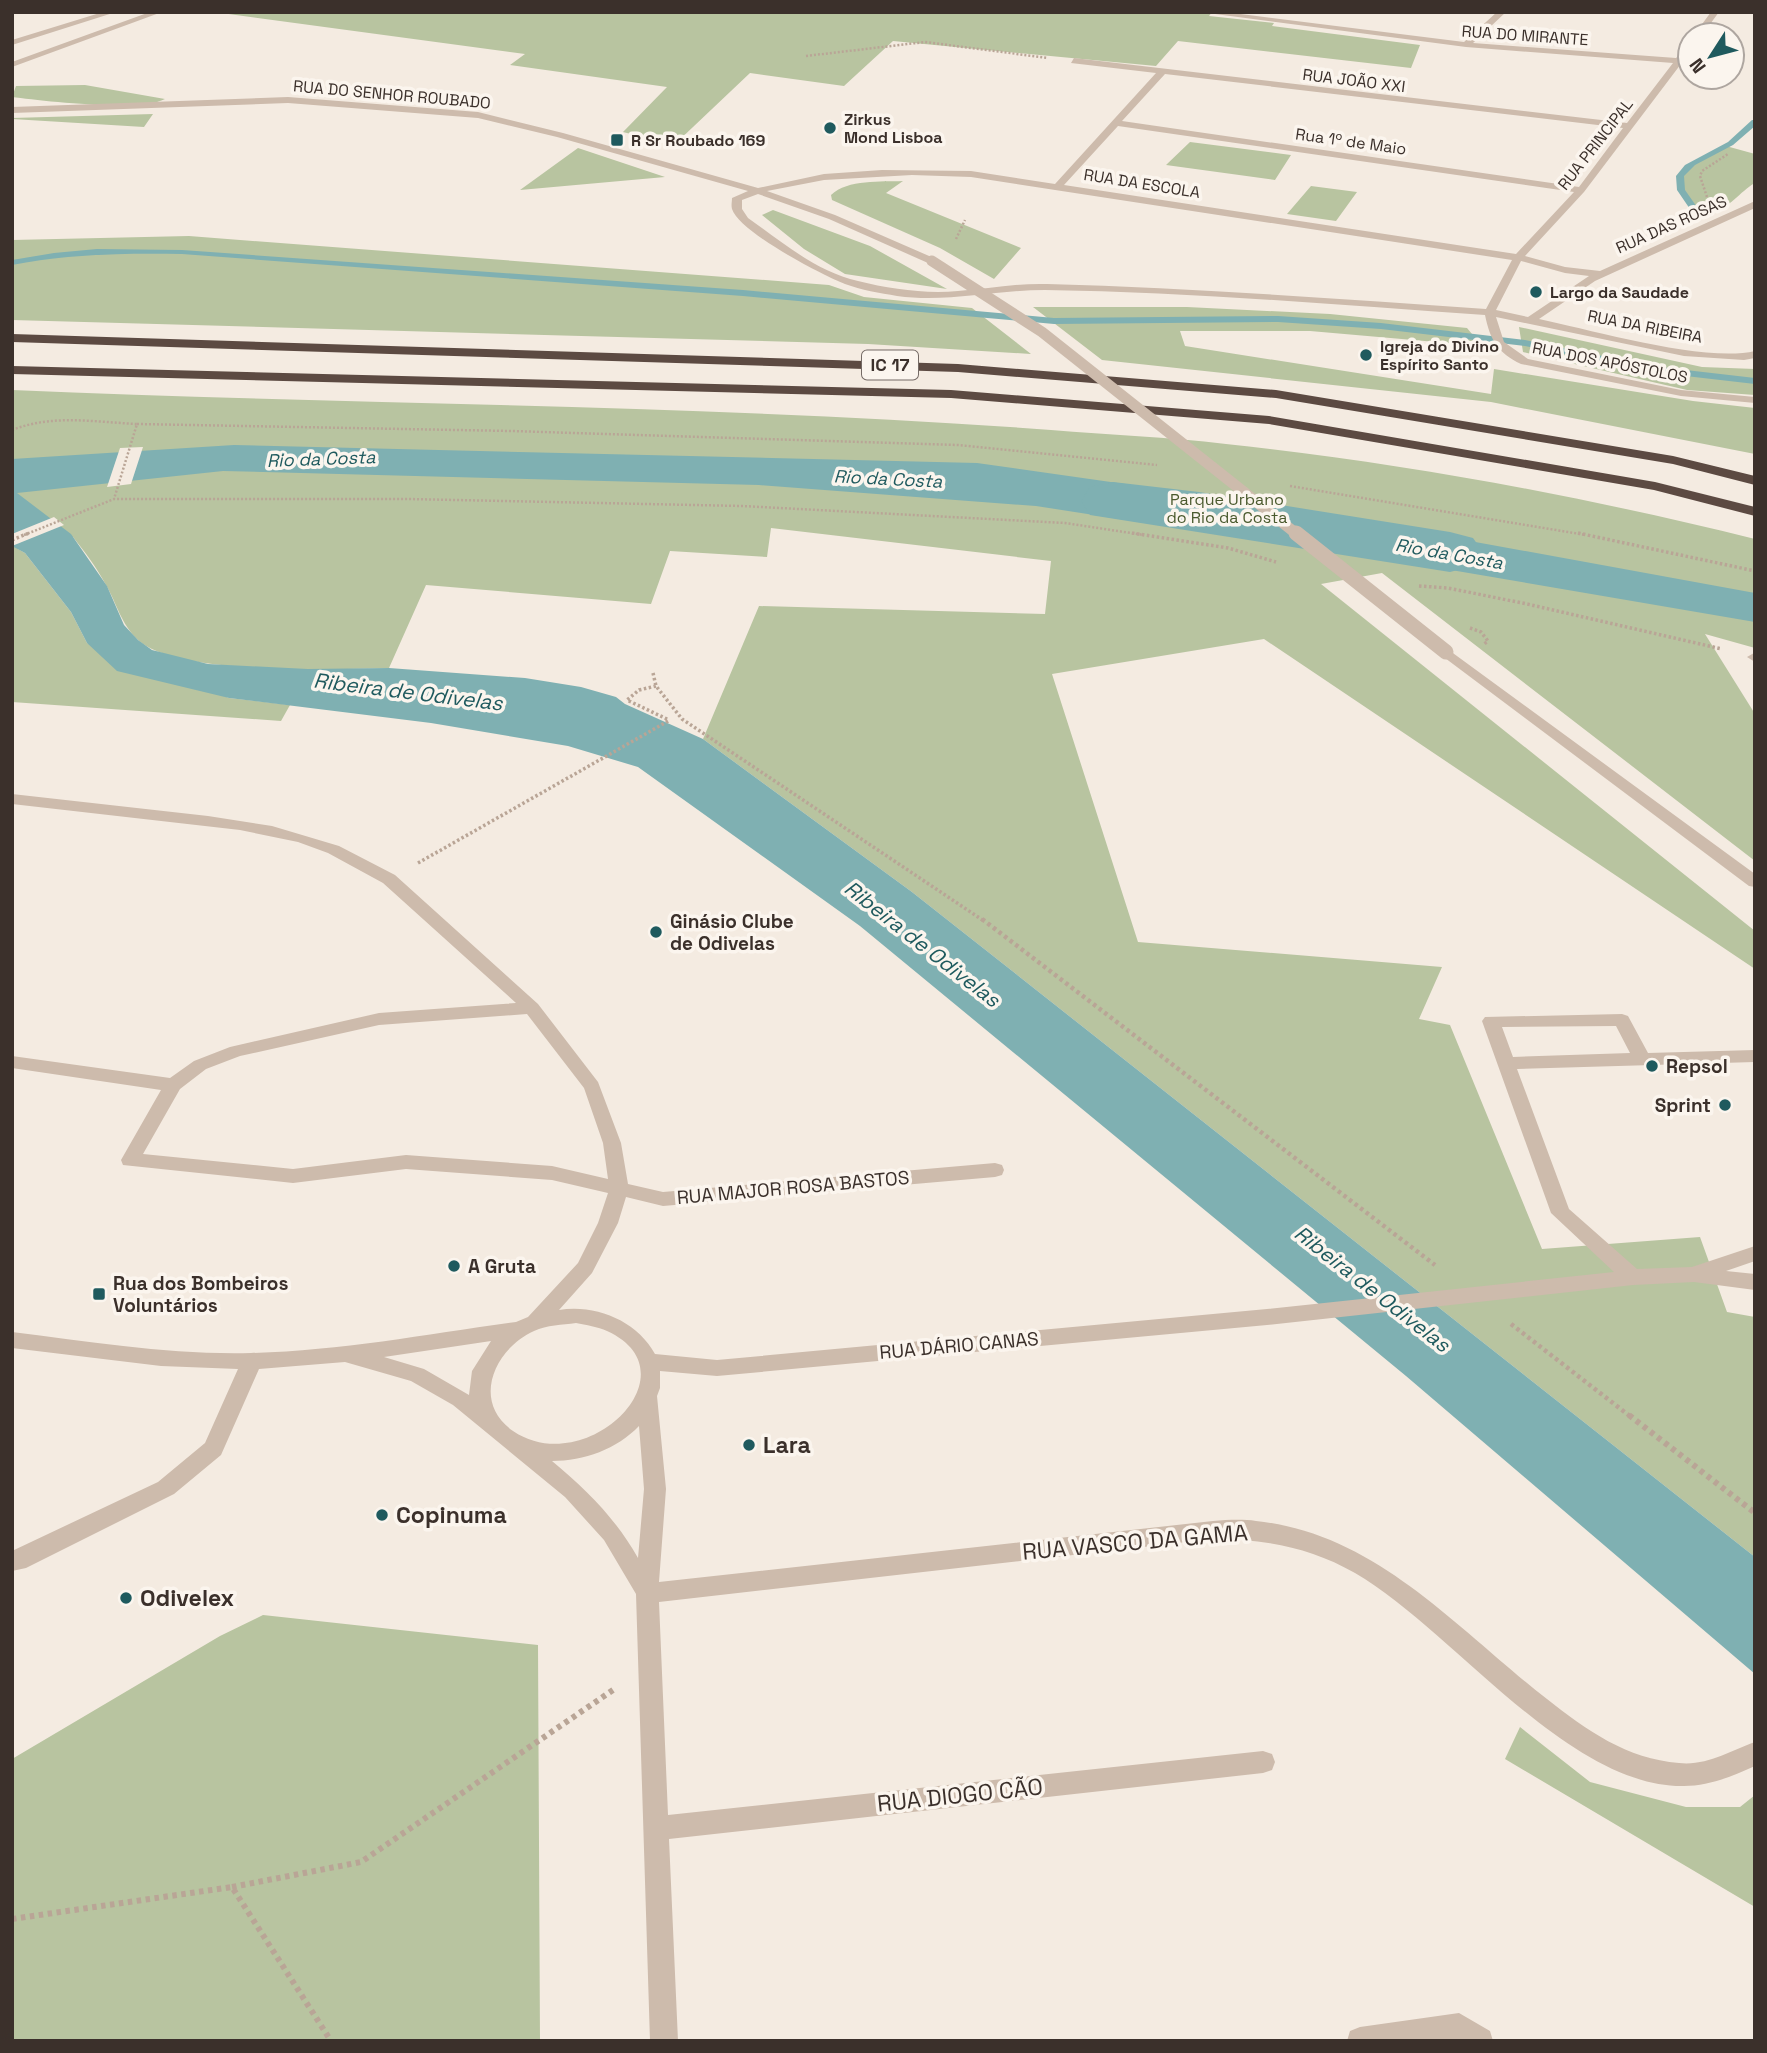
<svg xmlns="http://www.w3.org/2000/svg" width="1767" height="2053" viewBox="0 0 1767 2053" font-family="'Space Grotesk',sans-serif">
  <style>
    .green { fill: #b8c4a0 }
    .water { fill: #7fb0b2 }
    .pier { fill: #f4ebe1 }
    .lines { fill: none; stroke-linecap: round; stroke-linejoin: round }
    .stream { fill: #7fb0b2; fill-rule: evenodd }
    .river { fill: #7fb0b2; fill-rule: evenodd }
    .path-far3 { stroke: #b9a596; stroke-width: 2.5; stroke-dasharray: 2 2; stroke-linecap: butt }
    .path-far2 { stroke: #b9a596; stroke-width: 3.5; stroke-dasharray: 2.5 2.5; stroke-linecap: butt }
    .path-far1 { stroke: #b9a596; stroke-width: 4.5; stroke-dasharray: 3.5 3.5; stroke-linecap: butt }
    .path { stroke: #b9a596; stroke-width: 6; stroke-dasharray: 4.5 4.5; stroke-linecap: butt }
    .minor { fill: #cdbbac; fill-rule: evenodd }
    .highway { fill: #5c4a42; fill-rule: evenodd }
    .minor-bridge-far1 { stroke: #cdbbac; stroke-width: 11 }
    .minor-bridge { stroke: #cdbbac; stroke-width: 15 }
    .poi-dot { fill: #1f5a5e; stroke: #fbf5ee; stroke-width: 2.5 }
    .labels { text-anchor: middle; stroke-width: 7; stroke-linejoin: round; paint-order: stroke }
    .far-street-label { font-size: 16px; fill: #3b302b; stroke: #fbf5ee }
    .far-poi-label { font-size: 16px; font-weight: bold; fill: #3b302b; stroke: #fbf5ee; text-anchor: start }
    .far-park-label { font-size: 16px; fill: #4a5a2e; stroke: #fbf5ee }
    .shield { fill: #fbf5ee; stroke: #756b66; stroke-width: 2 }
    .shield-label { font-size: 18px; font-weight: bold; fill: #3b302b }
    .far-water-label { font-size: 18px; font-style: italic; fill: #1f5a5e; stroke: #fbf5ee }
    .poi-label { font-size: 19px; font-weight: bold; fill: #3b302b; stroke: #fbf5ee; text-anchor: start }
    .street-label { font-size: 19px; fill: #3b302b; stroke: #fbf5ee }
    .water-label { font-size: 21px; font-style: italic; fill: #1f5a5e; stroke: #fbf5ee }
    .near-poi-label { font-size: 23px; font-weight: bold; fill: #3b302b; stroke: #fbf5ee; text-anchor: start }
    .near-street-label { font-size: 23px; fill: #3b302b; stroke: #fbf5ee }
  </style>
  <rect width="100%" height="100%" fill="#f4ebe1"/>
  <!-- green -->
  <path class="green" d="M214,12H1212L1209,16L1274,23L1272,26L1420,45L1411,68L1178,41L1156,66L893,41L844,86L750,73L674,145L623,132L667,87L510,65L525,54Z
    M85,85L165,99C141,112 42,101 12,97L16,86Z
    M153,114L144,127L12,119V118Z
    M1190,142L1291,155L1275,180L1166,165Z
    M1726,146L1755,154V183C1740,191 1729,210 1710,212C1701,213 1692,207 1687,200C1663,170 1706,159 1726,146Z
    M578,148L665,177L520,190Z
    M903,181L886,193L1021,248L994,279L940,248L832,200L831,195C848,179 881,182 903,181Z
    M1311,186L1357,192L1336,221L1287,214Z
    M773,210L870,246L947,289L845,274L804,249L762,215Z
    M189,236L829,285L864,297L972,308L1031,354L868,344L12,320V240Z
    M1033,307H1187L1330,314L1467,328L1482,346L1310,331H1180L1185,346L1491,394L1494,369L1693,401L1755,408V454L1491,402L1102,360Z
    M1519,327L1702,367L1755,369V395L1687,390L1523,352Z
    M12,390C358,405 705,404 1051,430C1109,435 1168,437 1226,444C1404,463 1582,496 1755,539V648L1705,634L1755,714V861L1382,573L1321,584L1755,931V969L1264,639L1052,674L1138,942L1442,967L1419,1019L1450,1025L1542,1249L1700,1237L1727,1312L1755,1317V1557L912,892L703,739L759,606L1045,614L1051,561L771,528L767,557L670,551L651,604L426,585L389,668C333,669 178,676 138,640C121,624 117,604 106,585C97,568 85,552 73,537L18,549L25,553L71,612L87,643L229,698L290,705L281,721L12,702Z
    M263,1615L538,1645L540,2041H12V1759L220,1636Z
    M1520,1727L1590,1782L1686,1807H1740L1755,1795V1907L1505,1759Z"/>
  <!-- water -->
  <path class="water" d="M234,445L977,463L1209,496L1268,542L1036,506L759,485L223,471L17,493L71,534L107,586L124,625L138,640L152,650L208,664L308,669L389,668L525,678L581,687L616,697L625,704L703,739L912,892L1755,1557V1674L1406,1376L860,926L638,767L568,746L431,723L229,698L117,671L87,643L71,612L25,553L12,546V459Z
    M1300,510L1755,593V622L1357,554Z"/>
  <!-- pier -->
  <path class="pier" d="M143,447L131,484L107,487L120,448Z
    M54,517L64,525L12,546V534Z"/>
  <g class="lines">
    <!-- stream -->
    <path class="stream" d="M1752,120H1755V126L1733,145L1695,165L1684,176L1685,190L1699,210L1692,212L1677,190L1676,176L1685,165L1728,142Z
      M97,249L182,250L743,290L1054,318L1278,316L1381,323L1525,340L1651,366L1755,378V384L1651,372L1525,346L1381,329L1278,322L1054,324L743,296L182,254C125,253 69,254 12,265V260L54,253Z"/>
    <!-- river -->
    <path class="river" d="M1113,482L1199,492L1450,532L1473,538L1483,552L1473,566L1450,572L1090,515L1081,501L1090,487Z"/>
    <!-- path-far3 -->
    <path class="path-far3" d="M806,56L925,42L1048,58
      M1707,197L1700,176L1702,171L1728,154
      M956,239L965,220
      M137,424L511,431L958,445L1157,465
      M12,430C53,414 94,422 137,424L114,499
      M1290,486L1586,535
      M24,535L114,499H409L742,506L1065,523L1144,535"/>
    <!-- path-far2 -->
    <path class="path-far2" d="M1132,533L1228,548L1276,562
      M1578,533L1755,571
      M12,540L29,533
      M1419,586L1448,588L1527,604L1722,649
      M1470,628L1481,632L1488,641L1483,645
      M653,673L656,686L682,719L984,921
      M656,686L639,690L627,700L669,720
      M418,863L670,720"/>
    <!-- path-far1 -->
    <path class="path-far1" d="M982,919L1435,1265
      M1511,1324L1631,1417"/>
    <!-- path -->
    <path class="path" d="M1629,1415L1755,1513
      M232,1887L361,1862L613,1690
      M12,1919L232,1887L331,2041"/>
    <!-- minor -->
    <path class="minor" d="M103,12H116L12,45V40Z
      M150,12H162L12,67V62Z
      M1200,12H1225L1464,42L1497,12H1506L1473,43L1676,58L1690,44V52L1584,192L1525,256L1565,267L1600,271L1755,201V208L1595,281L1539,319C1592,330 1705,363 1755,351V358L1744,360L1684,356L1496,317L1504,342L1528,359L1681,390L1755,397V403L1681,396L1521,364C1498,353 1490,340 1485,315C1339,305 1192,292 1045,290C996,290 947,303 897,296C880,293 861,290 845,284C822,275 739,232 732,209C731,205 732,202 732,198L748,191L557,137L478,118L288,103L12,113V107L288,97L478,112L563,133L758,188L824,174L882,170L971,171L1055,184L1156,73L1071,63L1074,58L1627,123L1673,63L1466,47ZM1165,74L1623,128L1579,187L1122,121ZM1118,126L1574,192L1516,254L1064,185ZM912,175L971,177L1512,260L1486,309C1340,299 1194,288 1047,284C1017,283 988,289 958,291C925,294 890,289 858,281C817,272 782,242 748,218L742,209V200L758,194L829,219L928,263H936V259L835,215L767,191L824,180ZM1521,261L1565,273L1589,276L1528,317L1496,310Z
      M1711,12H1719L1702,35H1694Z
      M1446,648L1755,874V887L1749,886L1441,655L1439,652Z
      M1754,653H1755V662L1747,657Z
      M12,794L208,816L272,826L339,846L395,875L538,1004L598,1082L621,1143L628,1184L663,1192L995,1163L1002,1165L1004,1170L1002,1175L995,1177L663,1206L626,1197L618,1223L592,1273L559,1310C596,1304 637,1321 655,1354L717,1360L1267,1309L1614,1272L1551,1213L1482,1021L1485,1017L1622,1014L1628,1016L1648,1053L1755,1050V1062L1517,1069L1569,1209L1637,1269L1692,1267L1755,1246V1261L1726,1271L1755,1274V1290L1694,1282L1633,1285L1267,1325L717,1376L660,1371V1388L657,1396L666,1489L659,1582L1213,1521C1227,1520 1242,1519 1256,1521C1376,1533 1457,1629 1547,1699C1586,1730 1627,1759 1679,1763C1707,1766 1730,1751 1755,1742V1766C1733,1776 1709,1786 1684,1786C1568,1788 1452,1629 1355,1573C1310,1547 1264,1539 1213,1539L659,1602L668,1815L1263,1751L1272,1754L1275,1762L1272,1770L1263,1773L669,1839L678,2041H650L636,1594L604,1540L565,1497L453,1405L411,1381L345,1362L259,1369L221,1455L174,1494L26,1568L12,1571V1551L158,1482L205,1443L238,1369L161,1366L12,1348V1332C92,1342 171,1355 251,1353C340,1351 428,1334 516,1322L528,1317L578,1263L598,1223L608,1193L552,1180L406,1169L293,1183L123,1165L121,1160L161,1090L12,1068V1056L170,1078L194,1061L230,1047L379,1013L516,1003L383,883L328,853L298,842L240,830L12,804ZM527,1014L584,1088L603,1143L608,1179L552,1166L406,1155L293,1169L143,1154L180,1089L206,1069L240,1056L379,1025ZM1616,1026L1630,1053L1513,1057L1502,1027ZM576,1323C586,1325 598,1327 607,1331C697,1372 587,1481 513,1431C471,1402 494,1349 534,1331C547,1325 562,1325 576,1323ZM491,1341L472,1371L469,1395L424,1369L384,1357ZM639,1426L644,1489L638,1558C616,1519 587,1490 552,1461C584,1461 617,1449 639,1426Z
      M1459,2013L1490,2031L1493,2041H1347L1350,2031L1360,2027Z"/>
    <!-- highway -->
    <path class="highway" d="M12,334L958,364L1276,390L1673,456L1755,476V485L1673,464L1276,398L958,372L12,342Z
      M12,366L951,390L1269,416L1655,482L1755,507V516L1654,490L1269,424L951,398L12,374Z"/>
    <!-- minor-bridge-far1 -->
    <path class="minor-bridge-far1" d="M932,261L1042,332L1298,535"/>
    <!-- minor-bridge -->
    <path class="minor-bridge" d="M1296,533L1446,652"/>
  </g>
  <!-- markers -->
  <g class="poi-dot">
    <circle cx="830" cy="128" r="7"/>
    <rect x="610" y="133" width="14" height="14" rx="3.5"/>
    <circle cx="1536" cy="292" r="7"/>
    <circle cx="1366" cy="355" r="7"/>
    <circle cx="656" cy="932" r="7"/>
    <circle cx="1652" cy="1066" r="7"/>
    <circle cx="1725" cy="1105" r="7"/>
    <circle cx="454" cy="1266" r="7"/>
    <rect x="92" y="1287" width="14" height="14" rx="3.5"/>
    <circle cx="749" cy="1445" r="7"/>
    <circle cx="382" cy="1515" r="7"/>
    <circle cx="126" cy="1598" r="7"/>
  </g>
  <g class="labels">
    <!-- far-street labels -->
    <g class="far-street-label">
      <text transform="translate(1525 35) rotate(4)" y="6">RUA DO MIRANTE</text>
      <text transform="translate(1354 80) rotate(7)" y="6">RUA JOÃO XXI</text>
      <text transform="translate(392 94) rotate(5)" y="6">RUA DO SENHOR ROUBADO</text>
      <text transform="translate(1351 141) rotate(8)" y="6">Rua 1º de Maio</text>
      <text transform="translate(1595 144) rotate(-52)" y="6">RUA PRINCIPAL</text>
      <text transform="translate(1142 183) rotate(9)" y="6">RUA DA ESCOLA</text>
      <text transform="translate(1671 224) rotate(-24)" y="6">RUA DAS ROSAS</text>
      <text transform="translate(1645 326) rotate(11)" y="6">RUA DA RIBEIRA</text>
      <text transform="translate(1610 362) rotate(11)" y="6">RUA DOS APÓSTOLOS</text>
    </g>
    <!-- far-poi labels -->
    <g class="far-poi-label">
      <text x="844" y="125">Zirkus<tspan x="844" dy="18">Mond Lisboa</tspan></text>
      <text x="631" y="146">R Sr Roubado 169</text>
      <text x="1550" y="298">Largo da Saudade</text>
      <text x="1380" y="352">Igreja do Divino<tspan x="1380" dy="18">Espírito Santo</tspan></text>
    </g>
    <!-- far-park labels -->
    <g class="far-park-label">
      <text x="1227" y="505">Parque Urbano<tspan x="1227" dy="18">do Rio da Costa</tspan></text>
    </g>
    <!-- shield labels -->
    <rect class="shield" x="862" y="350.5" width="56" height="29" rx="5"/>
    <g class="shield-label">
      <text x="890" y="371">IC 17</text>
    </g>
    <!-- far-water labels -->
    <g class="far-water-label">
      <text transform="translate(321 459) rotate(-2)" y="6">Rio da Costa</text>
      <text transform="translate(888 479) rotate(3)" y="6">Rio da Costa</text>
      <text transform="translate(1449 554) rotate(10)" y="6">Rio da Costa</text>
    </g>
    <!-- poi labels -->
    <g class="poi-label">
      <text x="670" y="928">Ginásio Clube<tspan x="670" dy="22">de Odivelas</tspan></text>
      <text x="1666" y="1073">Repsol</text>
      <text x="1711" y="1112" text-anchor="end">Sprint</text>
      <text x="468" y="1273">A Gruta</text>
      <text x="113" y="1290">Rua dos Bombeiros<tspan x="113" dy="22">Voluntários</tspan></text>
    </g>
    <!-- street labels -->
    <g class="street-label">
      <text transform="translate(793 1187) rotate(-5)" y="7">RUA MAJOR ROSA BASTOS</text>
      <text transform="translate(959 1345) rotate(-5)" y="7">RUA DÁRIO CANAS</text>
    </g>
    <!-- water labels -->
    <g class="water-label">
      <text transform="translate(408 692) rotate(7)" y="7">Ribeira de Odivelas</text>
      <text transform="translate(922 944) rotate(38)" y="7">Ribeira de Odivelas</text>
      <text transform="translate(1372 1289) rotate(38)" y="7">Ribeira de Odivelas</text>
    </g>
    <!-- near-poi labels -->
    <g class="near-poi-label">
      <text x="763" y="1453">Lara</text>
      <text x="396" y="1523">Copinuma</text>
      <text x="140" y="1606">Odivelex</text>
    </g>
    <!-- near-street labels -->
    <g class="near-street-label">
      <text transform="translate(1135 1542) rotate(-5)" y="8">RUA VASCO DA GAMA</text>
      <text transform="translate(960 1795) rotate(-6)" y="8">RUA DIOGO CÃO</text>
    </g>
  </g>
  <!-- border -->
  <rect width="1767" height="2053" fill="none" stroke="#3b302b" stroke-width="28"/>
  <!-- north arrow -->
  <g transform="translate(1711 56) rotate(234)"><circle r="33" fill="#fbf5ee" stroke="#aea6a0" stroke-width="2"/>
  <path d="M0-5L12 26L0 18L-12 26Z" fill="#1f5a5e"/>
  <text y="-10" font-size="19" font-weight="bold" text-anchor="middle" fill="#3b302b">N</text>
  </g>
</svg>
